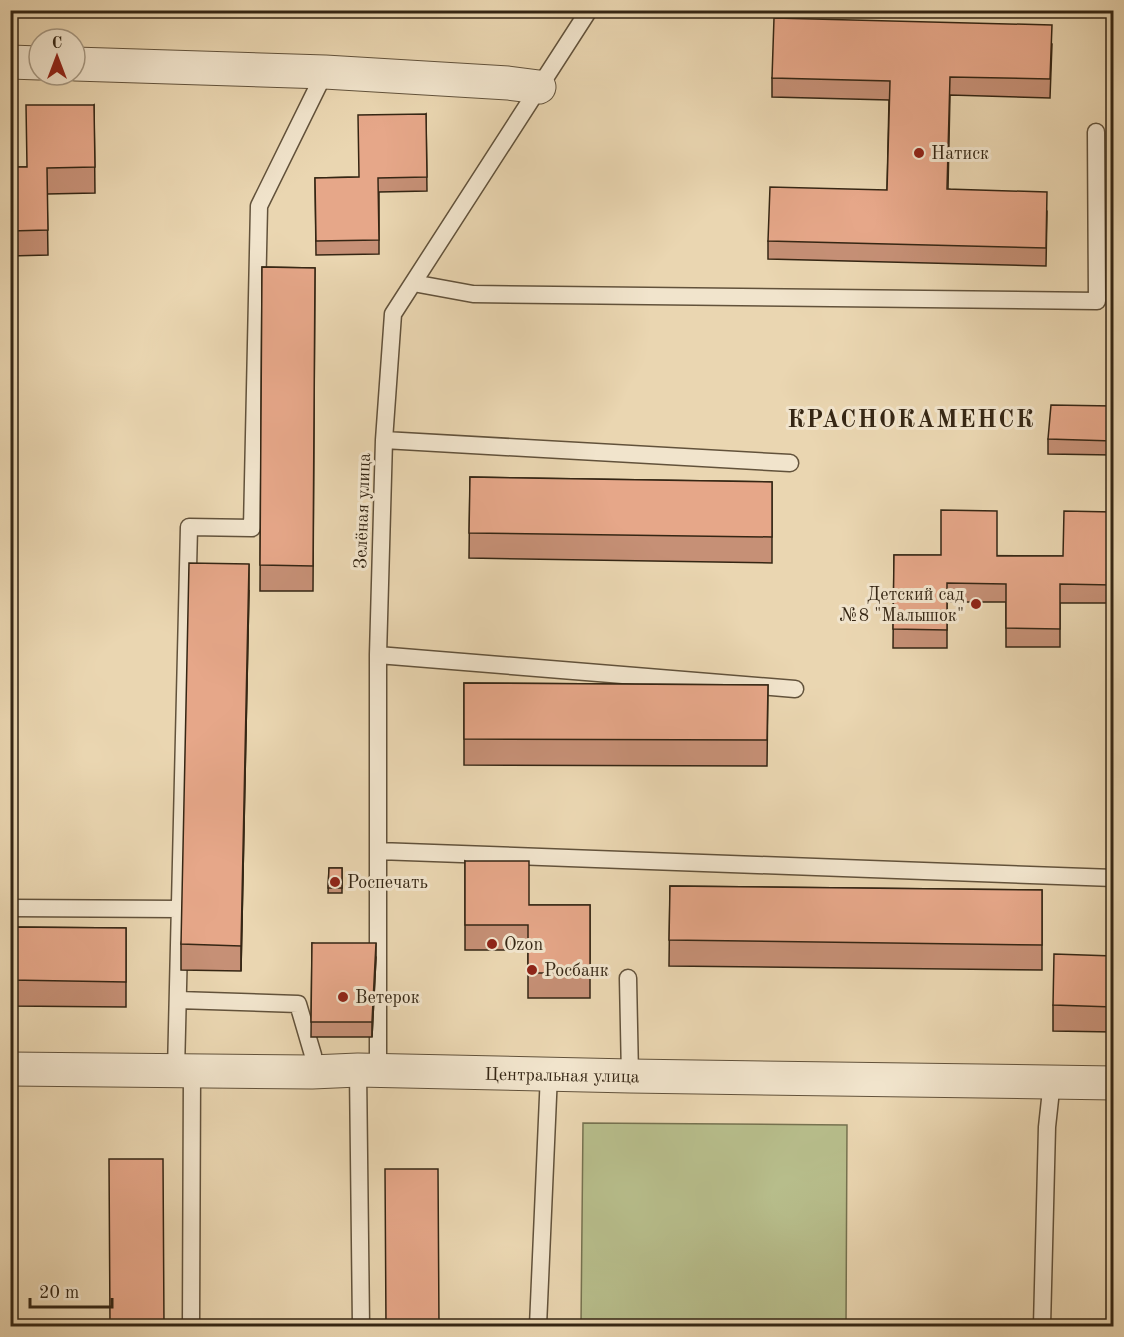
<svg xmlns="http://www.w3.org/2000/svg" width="1124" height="1337" viewBox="0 0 1124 1337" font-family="'Old Standard TT',serif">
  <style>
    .green { fill: #b7bd8b; stroke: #767250; stroke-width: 1.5 }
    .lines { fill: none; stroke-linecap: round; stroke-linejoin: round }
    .lane-casing { stroke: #62523b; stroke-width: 19 }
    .street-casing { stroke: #62523b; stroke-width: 35 }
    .lane { stroke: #f1e4cc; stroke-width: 16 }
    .street { stroke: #f1e4cc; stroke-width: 33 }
    .wall { fill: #c69076; stroke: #352614; stroke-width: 1.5 }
    .shaded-wall { fill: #a17560; stroke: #352614; stroke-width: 1.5 }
    .building { fill: #e6a789; stroke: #352614; stroke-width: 1.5 }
    .poi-dot { fill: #8f2418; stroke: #f1e4cc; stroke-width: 2 }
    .labels { text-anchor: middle; stroke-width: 6; stroke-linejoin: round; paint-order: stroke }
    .poi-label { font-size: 18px; fill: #352614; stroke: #f1e4cc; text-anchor: start }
    .street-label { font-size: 18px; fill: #352614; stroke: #f1e4cc }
    .district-label { font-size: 24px; font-weight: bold; letter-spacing: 1.5px; fill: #352614; stroke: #f1e4cc }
  </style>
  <rect width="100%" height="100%" fill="#ead6b1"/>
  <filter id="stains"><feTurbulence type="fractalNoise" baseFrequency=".00333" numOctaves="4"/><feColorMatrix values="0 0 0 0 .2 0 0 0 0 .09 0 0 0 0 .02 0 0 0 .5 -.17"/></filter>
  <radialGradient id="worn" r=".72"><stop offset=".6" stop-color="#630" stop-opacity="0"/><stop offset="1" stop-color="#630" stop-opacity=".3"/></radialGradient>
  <!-- green -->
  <path class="green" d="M583,1123L847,1125L846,1326L581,1325Z"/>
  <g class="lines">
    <!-- lane casing -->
    <g class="lane-casing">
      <path id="lane" d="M413,283L473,294L1097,301L1096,132
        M384,440L790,463
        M378,655L795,689
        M378,851L1114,878
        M10,908L180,909
        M628,978L630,1076
        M178,1000L298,1004L313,1055L312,1072
        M358,1070L361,1326
        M176,1071L189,527L252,528L259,206L325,72
        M378,1071V655L384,440L393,314L589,10
        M191,1326L192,1072
        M538,1326L549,1074
        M1042,1326L1047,1127L1052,1081"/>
    </g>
    <!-- street casing -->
    <g class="street-casing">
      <path id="street" d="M10,62L39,63
        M75,64L325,72L508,83L539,87
        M10,1069L312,1072L358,1070L630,1076L1114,1083"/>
    </g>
    <!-- lane -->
    <use href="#lane" class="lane"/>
    <!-- street -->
    <use href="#street" class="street"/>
  </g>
  <!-- wall -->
  <path class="wall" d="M1052,44L1050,98L950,95L948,189L1047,211L1046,266L768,259V241L887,190L889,100L772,97V78Z
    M94,105L95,193L47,194L48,255L10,256V167H27Z
    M426,114L427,191L379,192V254L316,255L315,178L359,177Z
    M262,267L315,268L313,591H260Z
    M1113,406V455L1048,454V439Z
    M470,477L772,482V563L469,558Z
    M1113,512V603H1060V647H1006V602H947V648H893L894,555L1063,556Z
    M249,590L241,971L181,970V944Z
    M464,683L768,685L767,766L464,765Z
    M465,861L529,905H590V998H528V950H465Z
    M329,868H342V893H328Z
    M670,886L1042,890V970L669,966Z
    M10,927L126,928V1007L10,1006Z
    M312,943L376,957L372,1037H311Z
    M1113,956V1032L1053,1031V1005Z"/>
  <!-- shaded-wall -->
  <path class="shaded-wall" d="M249,564V590L241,971V946Z
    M376,943V957L372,1037V1022Z"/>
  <!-- building -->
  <path class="building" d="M774,18L1052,25L1050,79L950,77L947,189L1047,192L1046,248L768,241L770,187L887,190L890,81L772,78Z
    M26,105H94L95,167L47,168L48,230L10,231V167H27Z
    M426,114L427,177L378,178L379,240L316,241L315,178L359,177L358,115Z
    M262,267L315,268L313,566L260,565Z
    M1051,405L1113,406V441L1048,439Z
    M470,477L772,482V537L469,533Z
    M941,510L997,511V556H1063L1064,511L1113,512V585L1060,584V629L1006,628V584L947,583V630L893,629L894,555H941Z
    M189,563L249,564L241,946L181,944Z
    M464,683L768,685L767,740L464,739Z
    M465,861H529V905H590V973H528V925H465Z
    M329,868H342V888H328Z
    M670,886L1042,890V945L669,940Z
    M10,927L126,928V982L10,980Z
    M312,943H376L372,1022H311Z
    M1054,954L1113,956V1007L1053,1005Z
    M109,1159H163L164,1326H110Z
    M385,1169H438L439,1326H386Z"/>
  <!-- markers -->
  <g class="poi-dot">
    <circle cx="919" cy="153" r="6"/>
    <circle cx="976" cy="604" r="6"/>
    <circle cx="335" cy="882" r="6"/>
    <circle cx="492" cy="944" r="6"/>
    <circle cx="532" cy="970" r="6"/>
    <circle cx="343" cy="997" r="6"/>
  </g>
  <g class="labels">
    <!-- poi labels -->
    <g class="poi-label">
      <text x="931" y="159">Натиск</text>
      <text x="964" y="600" text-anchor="end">Детский сад<tspan x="964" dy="21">№8 "Малышок"</tspan></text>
      <text x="347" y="888">Роспечать</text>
      <text x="504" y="950">Ozon</text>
      <text x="544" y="976">Росбанк</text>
      <text x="355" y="1003">Ветерок</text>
    </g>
    <!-- street labels -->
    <g class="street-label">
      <text transform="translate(362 511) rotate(-88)" y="6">Зелёная улица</text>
      <text transform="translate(562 1075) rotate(1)" y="6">Центральная улица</text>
    </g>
    <!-- district labels -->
    <g class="district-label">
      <text x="911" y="427">КРАСНОКАМЕНСК</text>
    </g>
  </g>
  <!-- margin -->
  <rect width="1124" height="1337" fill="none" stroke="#ead6b1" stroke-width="36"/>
  <rect x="12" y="12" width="1100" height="1313" fill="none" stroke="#352614" stroke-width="3"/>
  <rect x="18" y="18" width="1088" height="1301" fill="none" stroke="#352614" stroke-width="1.5"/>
  <!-- north arrow -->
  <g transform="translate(57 57)"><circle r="28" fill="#f1e4cc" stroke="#a69882" stroke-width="1.5"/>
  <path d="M0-4.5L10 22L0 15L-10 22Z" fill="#8f2418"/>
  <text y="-9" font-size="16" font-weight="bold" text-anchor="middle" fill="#352614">С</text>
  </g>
  <!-- scale -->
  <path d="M30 1298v9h82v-9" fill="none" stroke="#352614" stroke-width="3"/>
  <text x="39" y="1298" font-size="18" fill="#352614" stroke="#f1e4cc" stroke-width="4.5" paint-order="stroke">20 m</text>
  <rect width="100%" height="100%" filter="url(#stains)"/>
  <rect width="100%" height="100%" fill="url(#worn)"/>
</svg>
